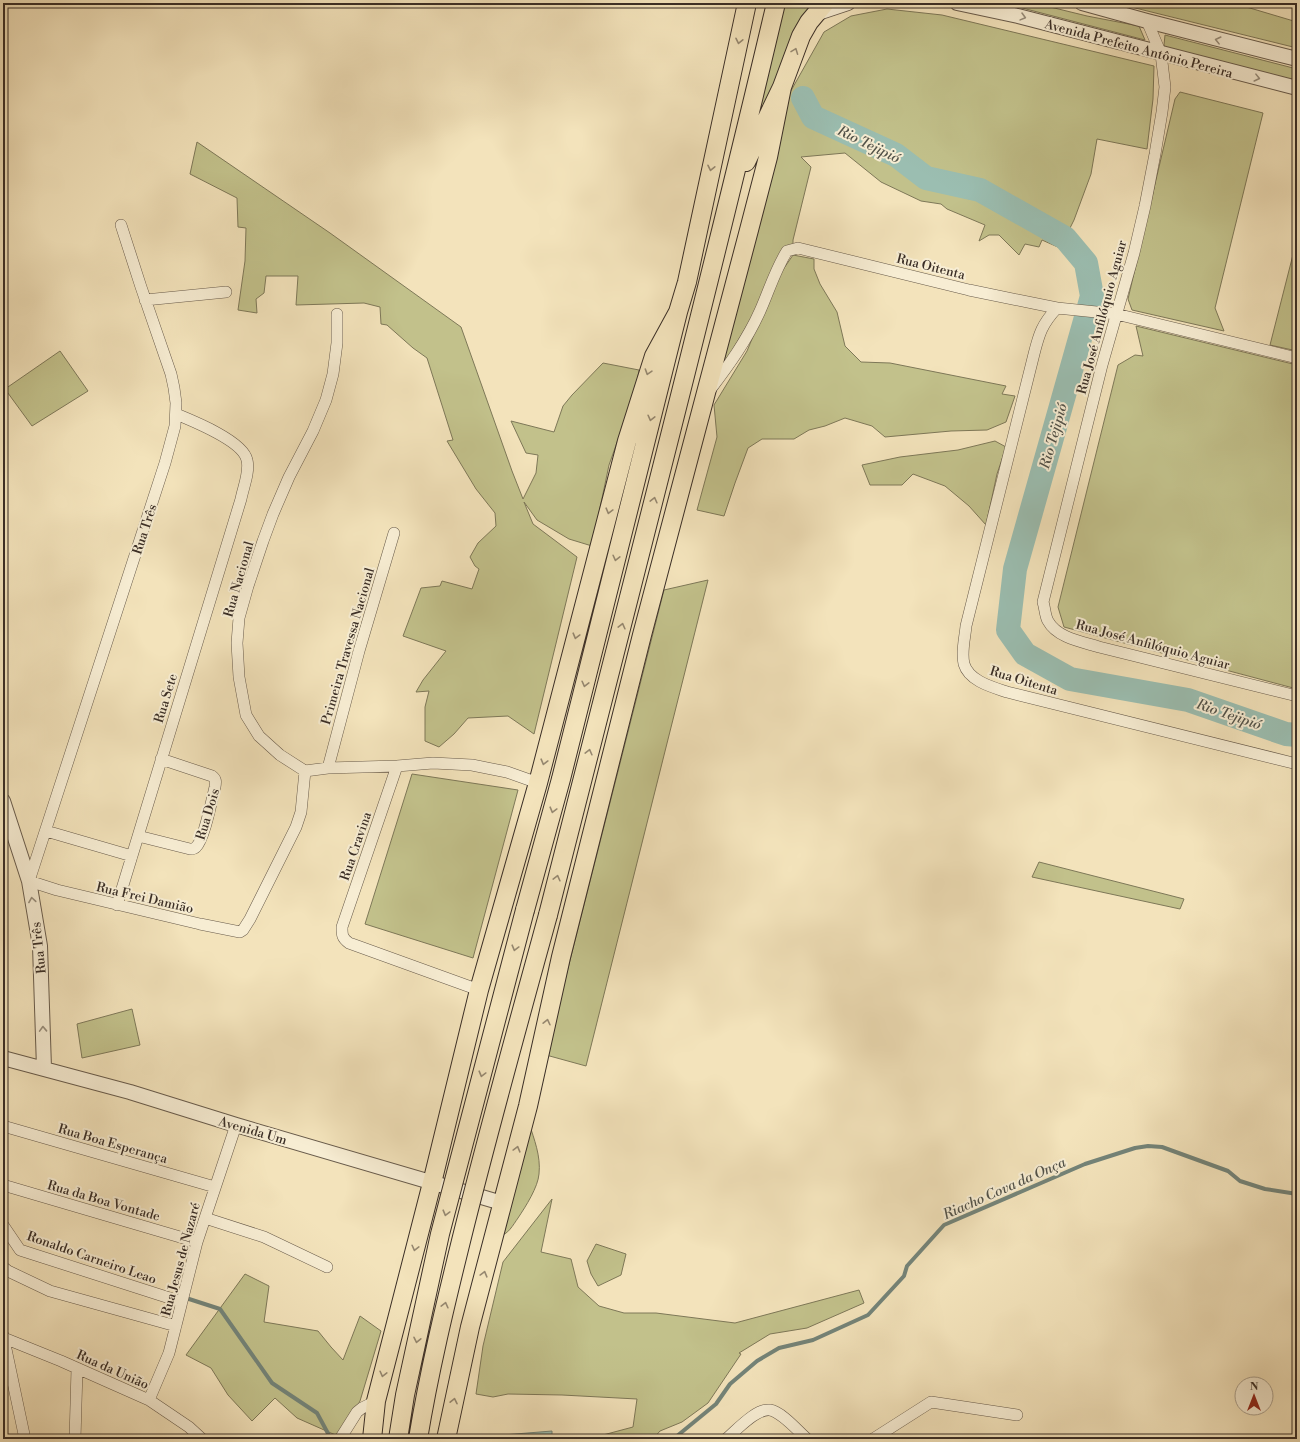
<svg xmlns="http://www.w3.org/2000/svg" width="1300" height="1442" viewBox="0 0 1300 1442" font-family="'Libre Bodoni',serif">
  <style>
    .green { fill: #c2c18b; stroke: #7e7858 }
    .water { fill: #9bbeb1; stroke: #748479 }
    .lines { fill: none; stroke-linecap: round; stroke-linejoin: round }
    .shore { stroke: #6a766c; stroke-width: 1 }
    .stream { stroke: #748479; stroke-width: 4 }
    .river { stroke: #9bbeb1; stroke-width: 24 }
    .minor-casing { stroke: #685b4b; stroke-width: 12 }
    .tertiary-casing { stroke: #685b4b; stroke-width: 16 }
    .trunk-casing { stroke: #3a2e26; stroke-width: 20 }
    .minor { stroke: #f7edd3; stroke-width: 11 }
    .tertiary { stroke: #f7edd3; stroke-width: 14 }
    .trunk { stroke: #f3e3bb; stroke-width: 18 }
    .trunk-bridge-casing { stroke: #3a2e26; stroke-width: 20; stroke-linecap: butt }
    .trunk-bridge { stroke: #f3e3bb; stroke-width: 18 }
    .oneway { stroke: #988e7c }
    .oneway2 { stroke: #968870 }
    .labels { text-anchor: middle; stroke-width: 4; stroke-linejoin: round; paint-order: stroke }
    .street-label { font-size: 13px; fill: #3a2e26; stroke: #f7edd3 }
    .water-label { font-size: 14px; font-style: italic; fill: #525249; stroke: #f7edd3 }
  </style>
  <rect width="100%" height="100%" fill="#f3e3bb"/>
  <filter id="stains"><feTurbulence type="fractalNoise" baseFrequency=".005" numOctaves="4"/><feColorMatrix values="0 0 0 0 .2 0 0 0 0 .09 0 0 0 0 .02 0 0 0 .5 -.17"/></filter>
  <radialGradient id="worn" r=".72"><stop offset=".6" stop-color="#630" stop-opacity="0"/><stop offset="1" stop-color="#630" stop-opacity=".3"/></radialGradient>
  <!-- green -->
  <path class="green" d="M784,3H812L807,11L764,108L758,106Z
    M1003,3H1034L1087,16L1139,26L1145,40Z
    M1115,3H1233L1297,22V48Z
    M887,9L942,15L1154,66L1153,99L1147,149L1097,139L1091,174L1074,220L1060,248L1042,240L1039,247L1025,244L1019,255L999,235H989L979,241L985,225L947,209L941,204L921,201L881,182L845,153L801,157L811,167L793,240V247L719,373L788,96L824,32L851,16Z
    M1165,35L1297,69V83L1166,49L1164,45Z
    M1180,92L1263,113L1215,308L1224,331L1132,310L1128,299L1175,99Z
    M197,142L330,233L461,327L512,471L523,499L536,473L538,455L526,453L511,421L554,432L563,406L572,395L603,363L639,370L636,389L609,465L592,546L569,539L537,520L524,502L533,524L577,557L534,734L508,716L468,718L454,734L439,747L425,741V707L429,691L416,692L423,680L446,651L403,636L421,588L440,586L442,581L472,589L479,569L475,566L470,557L478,543L496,526L495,513L476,489L447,441L453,440L427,358L413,348L387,325L381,324L380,307L364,303L296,305L298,276H266L264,293L256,299L257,313L238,310L245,261L246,228L238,227L237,198L190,174Z
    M1297,239V351L1270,345Z
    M793,255L814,259V269L820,284L837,312L845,346L861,362L890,363L1006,386L1002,394L1015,396L1006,422L987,430L951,431L885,437L872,426L845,418L825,426L809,430L794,439H762L748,448L735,483L724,516L697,510L717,437L714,405L747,351L778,277Z
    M1136,326L1297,365V689L1064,627L1058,607L1118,365L1135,355L1143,356Z
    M60,351L88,391L32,426L5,389Z
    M995,441L1006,447L997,474L986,525L969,506L945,486L913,474L902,485H870L862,465L900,457L958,450Z
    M708,580L586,1066L546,1055L664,590Z
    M412,774L518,790L473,958L365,924Z
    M1039,862L1184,899L1180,909L1032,877Z
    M132,1009L140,1045L82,1058L77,1024Z
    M529,1123C534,1139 541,1156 539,1174C538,1187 526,1206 518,1218C513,1225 508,1235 499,1236Z
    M552,1199L541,1252L571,1259L578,1287L599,1306L624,1313H656L735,1323L859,1290L864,1303L807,1328L770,1334L739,1353L741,1354L708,1403L682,1422L660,1431L653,1439H588L633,1427L637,1399L562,1395L508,1394L493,1397L476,1394L483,1346L503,1262Z
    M596,1244L626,1254L621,1275L598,1286L591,1274L587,1261Z
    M245,1274L269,1286L264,1322L318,1331L331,1347L343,1360L360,1316L381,1331L360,1401L340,1437L297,1418L275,1398L252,1421L228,1395L211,1368L186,1355Z"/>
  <!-- water -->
  <path class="water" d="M552,1431V1439H503V1435Z"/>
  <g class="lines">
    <!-- shore -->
    <path class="shore" d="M508,1439L546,1435L548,1439"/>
    <!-- stream -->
    <path class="stream" d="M186,1298L220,1309L272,1383L317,1413L331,1439
      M668,1439L677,1436L716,1404L730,1384L757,1361L779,1348L813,1340L868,1315L904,1276L907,1266L944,1225L1085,1164L1135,1148L1148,1146L1162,1147L1228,1171L1240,1181L1265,1189L1297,1194"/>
    <!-- river -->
    <path class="river" d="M803,98L813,117L896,155L926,178L980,190L1065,238L1086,263L1092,296L1015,569L1008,630L1025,654L1070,679L1188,700L1286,734L1297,735"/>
    <!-- minor casing -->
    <g class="minor-casing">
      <path id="minor" d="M1147,21L1161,54L1165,87L1162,112L1155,154L1145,206L1134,253L1102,365L1043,602C1045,608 1045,616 1048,621C1057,638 1083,642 1099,647L1297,696
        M121,225L141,287L171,374L174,388L176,403L175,426L165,463L29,881L57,890L200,924L240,932L243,930L250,919L296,827L301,812L305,771
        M145,300L226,292
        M337,314V343L333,374L326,400L313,431L289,477L273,514L263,541L248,586L239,618L237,643L239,677L246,715L259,736L280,755L305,771L328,768L397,766L433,763L472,765L507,772L538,783
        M1297,358L1116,314L1057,308C1042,324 1039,334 1034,354L966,626C965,638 961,652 964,664C969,681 992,687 1007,692L1297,764
        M710,390C729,365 747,340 760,311C769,291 775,270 787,251L798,248L969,290L1057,308
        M397,766L342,927C342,935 342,938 349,943L479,990
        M328,768L359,651L394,533
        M46,831L132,856
        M138,836L190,849C193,849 194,849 196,847C204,840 212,799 215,787C216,781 216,779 212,776L161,759
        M117,905L241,499C243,488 250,472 247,460C243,441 193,421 176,414
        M3,1126L215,1187
        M3,1185L197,1242
        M205,1218L264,1237L327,1267
        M3,1225L20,1250L182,1302
        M3,1267L8,1271L50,1291L176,1326
        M3,1335L25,1439
        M4,1338L61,1361L149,1400L189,1427L202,1439
        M149,1400L169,1353L197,1242L236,1125
        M75,1439L77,1369
        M340,1439L357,1412L362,1408L376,1401
        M726,1439C736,1431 756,1408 770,1410C782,1412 798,1431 807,1439
        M873,1439L931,1402L1017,1415"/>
    </g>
    <!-- tertiary casing -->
    <g class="tertiary-casing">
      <path id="tertiary" d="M957,3L1018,16L1297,88
        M1082,3L1147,21L1297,59
        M818,13L848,3
        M3,801L29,881L40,946L44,1068
        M3,1058L130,1092L236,1125L502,1203"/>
    </g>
    <!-- trunk casing -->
    <g class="trunk-casing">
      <path id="trunk" d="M746,162L782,87L801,36L809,22L825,3
        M525,910L561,779L678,312L687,282L747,3
        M548,915C625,612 704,308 776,3
        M372,1439L376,1401L432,1183L479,990L538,783L627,441L654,356L678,312
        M446,1439L470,1327L528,1106L561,957L642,635L749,230L768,157L782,87"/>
    </g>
    <!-- minor -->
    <use href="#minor" class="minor"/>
    <!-- tertiary -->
    <use href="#tertiary" class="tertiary"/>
    <!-- trunk -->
    <use href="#trunk" class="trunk"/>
    <!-- trunk-bridge casing -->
    <g class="trunk-bridge-casing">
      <path id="trunk-bridge" d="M398,1439L405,1395L440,1234L525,910
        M418,1439C429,1372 445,1306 461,1241C488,1132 518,1024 548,915"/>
    </g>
    <!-- trunk-bridge -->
    <use href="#trunk-bridge" class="trunk-bridge"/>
  </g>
  <!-- one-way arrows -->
  <defs><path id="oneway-chevron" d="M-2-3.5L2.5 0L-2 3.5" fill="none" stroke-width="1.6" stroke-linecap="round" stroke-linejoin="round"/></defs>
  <g class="oneway">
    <use href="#oneway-chevron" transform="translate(1023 17) rotate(15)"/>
    <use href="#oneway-chevron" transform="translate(1218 40) rotate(-166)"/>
    <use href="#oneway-chevron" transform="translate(1257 78) rotate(14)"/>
    <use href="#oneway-chevron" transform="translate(32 900) rotate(-99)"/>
    <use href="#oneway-chevron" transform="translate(43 1029) rotate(-92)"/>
  </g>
  <g class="oneway2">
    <use href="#oneway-chevron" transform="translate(739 41) rotate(102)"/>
    <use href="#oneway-chevron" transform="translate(795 51) rotate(-69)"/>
    <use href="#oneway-chevron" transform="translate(711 168) rotate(102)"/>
    <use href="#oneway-chevron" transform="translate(648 372) rotate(108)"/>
    <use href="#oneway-chevron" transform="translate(651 418) rotate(104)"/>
    <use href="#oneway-chevron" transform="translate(654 500) rotate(-76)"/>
    <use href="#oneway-chevron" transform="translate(609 511) rotate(105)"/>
    <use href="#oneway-chevron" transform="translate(616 558) rotate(104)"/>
    <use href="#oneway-chevron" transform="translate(622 626) rotate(-76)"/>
    <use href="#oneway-chevron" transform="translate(576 636) rotate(105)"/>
    <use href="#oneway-chevron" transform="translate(585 684) rotate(104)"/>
    <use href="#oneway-chevron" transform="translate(589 752) rotate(-76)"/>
    <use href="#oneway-chevron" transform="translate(544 762) rotate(105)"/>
    <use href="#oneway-chevron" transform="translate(553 810) rotate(105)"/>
    <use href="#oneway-chevron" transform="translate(557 878) rotate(-76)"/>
    <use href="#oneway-chevron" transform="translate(515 948) rotate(105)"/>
    <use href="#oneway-chevron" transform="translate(547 1022) rotate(-77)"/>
    <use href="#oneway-chevron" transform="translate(482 1074) rotate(105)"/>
    <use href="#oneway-chevron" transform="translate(517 1149) rotate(-75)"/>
    <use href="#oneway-chevron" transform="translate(446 1213) rotate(105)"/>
    <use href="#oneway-chevron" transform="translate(415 1248) rotate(104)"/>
    <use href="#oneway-chevron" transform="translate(484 1274) rotate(-75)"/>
    <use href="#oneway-chevron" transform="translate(445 1305) rotate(-76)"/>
    <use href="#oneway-chevron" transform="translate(417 1340) rotate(102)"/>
    <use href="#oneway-chevron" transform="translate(383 1374) rotate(104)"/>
    <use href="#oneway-chevron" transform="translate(454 1401) rotate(-78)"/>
  </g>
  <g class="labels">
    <!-- street labels -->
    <g class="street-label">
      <text transform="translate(1139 48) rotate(15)" y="5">Avenida Prefeito Antônio Pereira</text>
      <text transform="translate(931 266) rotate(14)" y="5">Rua Oitenta</text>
      <text transform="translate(1101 317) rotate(-75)" y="5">Rua José Anfilóquio Aguiar</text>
      <text transform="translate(144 529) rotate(-72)" y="5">Rua Três</text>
      <text transform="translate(238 579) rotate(-74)" y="5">Rua Nacional</text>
      <text transform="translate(1153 644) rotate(15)" y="5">Rua José Anfilóquio Aguiar</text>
      <text transform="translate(347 646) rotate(-74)" y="5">Primeira Travessa Nacional</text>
      <text transform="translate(1024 680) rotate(17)" y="5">Rua Oitenta</text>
      <text transform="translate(165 698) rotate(-73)" y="5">Rua Sete</text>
      <text transform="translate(207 814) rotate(-73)" y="5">Rua Dois</text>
      <text transform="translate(355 846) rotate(-71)" y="5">Rua Cravina</text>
      <text transform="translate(145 897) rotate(13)" y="5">Rua Frei Damião</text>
      <text transform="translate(38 948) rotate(-96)" y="5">Rua Três</text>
      <text transform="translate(253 1130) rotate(16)" y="5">Avenida Um</text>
      <text transform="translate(113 1143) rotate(16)" y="5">Rua Boa Esperança</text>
      <text transform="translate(104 1200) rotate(16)" y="5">Rua da Boa Vontade</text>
      <text transform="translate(92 1257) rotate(19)" y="5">Ronaldo Carneiro Leao</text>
      <text transform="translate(180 1259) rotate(-75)" y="5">Rua Jesus de Nazaré</text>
      <text transform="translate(113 1369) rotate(24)" y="5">Rua da União</text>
    </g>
    <!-- water labels -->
    <g class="water-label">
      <text transform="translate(869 144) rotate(26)" y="5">Rio Tejipió</text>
      <text transform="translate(1053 436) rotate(-74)" y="5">Rio Tejipió</text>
      <text transform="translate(1229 714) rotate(19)" y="5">Rio Tejipió</text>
      <text transform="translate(1004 1188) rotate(-24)" y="5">Riacho Cova da Onça</text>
    </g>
  </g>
  <!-- margin -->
  <rect width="1300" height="1442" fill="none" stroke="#f3e3bb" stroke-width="16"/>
  <rect x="4" y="4" width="1292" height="1434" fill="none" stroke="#3a2e26" stroke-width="2"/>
  <rect x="8" y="8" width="1284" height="1426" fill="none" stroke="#3a2e26"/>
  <!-- north arrow -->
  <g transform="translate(1254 1396)"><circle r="19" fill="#f7edd3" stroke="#aba18e"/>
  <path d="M0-3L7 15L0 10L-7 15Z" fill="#8f2418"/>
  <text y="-6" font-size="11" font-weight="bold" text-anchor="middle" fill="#3a2e26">N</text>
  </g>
  <rect width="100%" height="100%" filter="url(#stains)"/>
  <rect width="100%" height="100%" fill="url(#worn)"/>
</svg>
